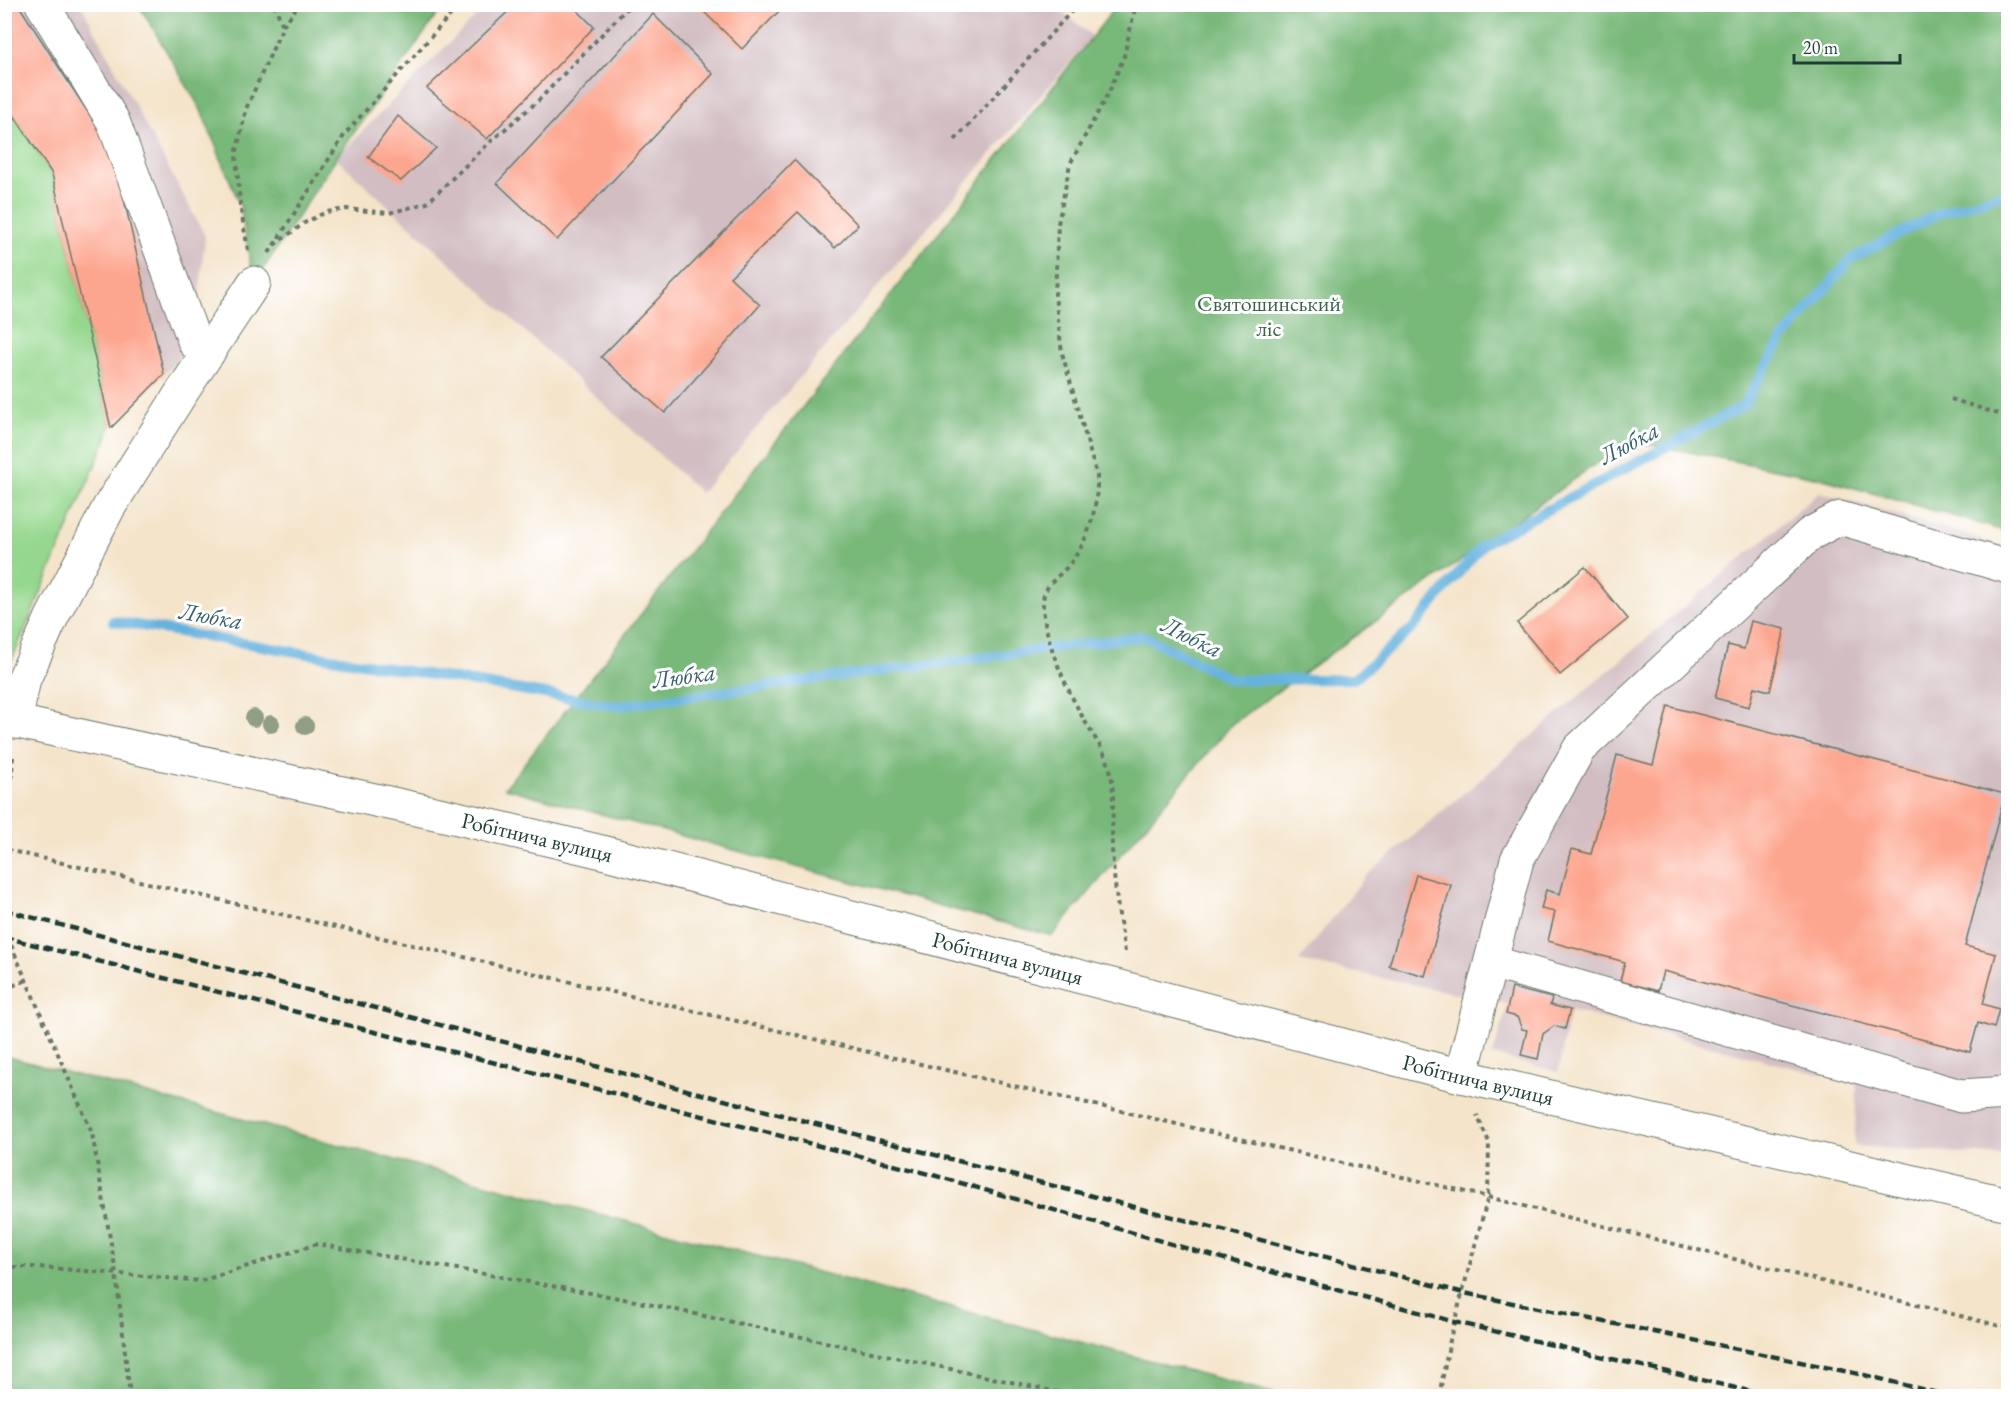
<svg xmlns="http://www.w3.org/2000/svg" width="2013" height="1401" viewBox="0 0 2013 1401" font-family="'EB Garamond',serif">
  <style>
    .industrial { fill: #d2bec2 }
    .green { fill: #95d78e; stroke: #5a8a61; stroke-width: 1.5 }
    .forest { fill: #78b879; stroke: #4c7a56; stroke-width: 1.5 }
    .lines { fill: none; stroke-linecap: round; stroke-linejoin: round }
    .stream { stroke: #66b2df; stroke-width: 10 }
    .building { fill: #fda68f }
    .minor-casing { stroke: #6a7768; stroke-width: 35 }
    .path { stroke: #6a7768; stroke-width: 4; stroke-dasharray: 4.5 4.5; stroke-linecap: butt }
    .minor { stroke: #fff; stroke-width: 33 }
    .rail { stroke: #1f3d34; stroke-width: 4.5; stroke-dasharray: 9 4.5; stroke-linecap: butt }
    .tree { fill: #8f9e84 }
    .labels { text-anchor: middle; stroke-width: 6; stroke-linejoin: round; paint-order: stroke }
    .park-label { font-size: 22px; fill: #3c644a; stroke: #fff }
    .street-label { font-size: 22px; fill: #1f3d34; stroke: #fff }
    .water-label { font-size: 24px; font-style: italic; fill: #346067; stroke: #fff }
  </style>
  <rect width="100%" height="100%" fill="#fff"/>
  <filter id="ink" filterUnits="userSpaceOnUse"><feTurbulence type="fractalNoise" baseFrequency=".0167" numOctaves="2"/><feDisplacementMap in="SourceGraphic" scale="12" xChannelSelector="R" yChannelSelector="G"/><feConvolveMatrix kernelMatrix="1 2 1 2 8 2 1 2 1" color-interpolation-filters="sRGB"/></filter>
  <filter id="wash" filterUnits="userSpaceOnUse"><feTurbulence type="fractalNoise" baseFrequency=".008" numOctaves="4" result="noise"/><feDisplacementMap in="SourceGraphic" scale="24" xChannelSelector="R" yChannelSelector="G"/><feGaussianBlur stdDeviation="1.35" result="paint"/><feColorMatrix in="noise" values="0 0 0 0 0 0 0 0 0 0 0 0 0 0 0 0 0 1.4 0 .05"/><feComposite in="paint" operator="in"/></filter>
  <g filter="url(#wash)">
    <rect width="100%" height="100%" fill="#f4e4ca"/>
    <!-- industrial -->
    <path class="industrial" d="M5,5H81L205,236L195,343L111,428L52,174L5,101Z
      M487,5H1055L1092,36L701,493L336,158Z
      M1820,492L2008,547V1156L1854,1146L1857,1084L1570,1010L1558,1072L1493,1055L1508,1004L1299,961L1366,876Z"/>
    <!-- green -->
    <path class="green" d="M5,101L52,174L111,428L5,676Z"/>
    <!-- forest -->
    <path class="forest" d="M139,5H444L336,158L254,283L240,205L200,108Z
      M1117,5H2008V532L1820,478L1629,440L1232,724L1052,936L505,788Z
      M4,1056H5L1284,1396H5Z"/>
    <g class="lines">
      <!-- stream -->
      <path class="stream" d="M113,621L616,706L1144,636L1232,680L1354,679L1413,628L1483,544L1743,406L1781,341L1851,259L1937,214L2008,192"/>
    </g>
    <g id="blocks">
      <!-- building -->
      <path class="building" d="M4,4H18L113,151L164,374L111,428L52,174L4,100Z
        M516,4H571L594,27L487,139L427,88Z
        M696,4H786L742,49Z
        M653,14L713,74L557,240L497,183Z
        M398,116L436,148L401,181L368,157Z
        M794,160L858,225L835,248L798,212L730,277L760,305L665,413L601,357Z
        M1585,567L1628,619L1560,675L1517,623Z
        M1751,621L1785,629L1770,691L1754,687L1749,707L1715,698L1728,645L1744,649Z
        M1668,706L2005,794L1965,946L1996,954L1983,1004L1999,1009L1994,1028L1978,1023L1970,1052L1663,971L1658,991L1620,981L1625,962L1548,941L1555,912L1541,909L1546,890L1560,894L1572,849L1591,854L1617,755L1653,765Z
        M1416,875L1451,885L1425,976L1389,966Z
        M1512,988L1552,998L1550,1005L1570,1010L1565,1029L1554,1026L1543,1034L1538,1059L1521,1055L1527,1030L1522,1029L1517,1017L1506,1014Z"/>
    </g>
  </g>
  <g filter="url(#ink)">
    <use href="#blocks" fill-opacity="0" stroke="#6a7768" stroke-width="1.5"/>
    <g class="lines">
      <!-- minor casing -->
      <g class="minor-casing">
        <g id="minor">
          <path d="M42,4L113,121L195,343L208,353"/>
          <path id="s1" d="M4,719L453,817L602,852L1461,1076L2008,1204"/>
          <path d="M15,722L24,679L52,617L109,507L180,395L254,283"/>
          <path d="M1491,962L1961,1096L2008,1093"/>
          <path d="M1461,1076L1517,860L1579,749L1810,534L1840,518L2008,567"/>
        </g>
      </g>
      <!-- path -->
      <path class="path" d="M274,4L283,26
        M955,140L1078,4
        M274,245L306,222L326,212L346,209L389,213L427,203L490,142L538,101L631,4
        M248,250L240,205L236,155L246,109L283,26L299,4
        M269,253L345,134L460,4
        M1951,399L2008,417
        M7,850L1488,1197L2008,1328
        M4,887L13,756
        M4,919L8,938L92,1133L116,1273L130,1396
        M1125,952C1119,918 1114,884 1112,849C1111,821 1117,789 1108,763C1103,748 1093,736 1086,723C1068,692 1044,641 1043,605C1042,585 1058,578 1069,565C1089,540 1098,508 1097,476L1062,353L1055,295L1058,224L1070,164L1110,90L1124,56L1136,4
        M4,989L25,981
        M4,1267H39L201,1281L317,1244L630,1300L1076,1396
        M1439,1396L1451,1335L1488,1197L1489,1142L1477,1115"/>
      <!-- minor -->
      <use href="#minor" class="minor"/>
      <!-- rail -->
      <path class="rail" d="M4,910L713,1097L1464,1293L1864,1375L1950,1396
        M4,937L933,1175L1192,1250L1455,1322L1770,1396"/>
    </g>
    <!-- trees -->
    <g class="tree">
      <circle cx="254" cy="718" r="9"/>
      <circle cx="271" cy="724" r="9"/>
      <circle cx="305" cy="726" r="9"/>
    </g>
  </g>
  <g class="labels">
    <!-- park labels -->
    <g class="park-label">
      <text x="1269" y="311">Святошинський<tspan x="1269" dy="25">ліс</tspan></text>
    </g>
    <!-- street labels -->
    <g class="street-label">
      <text dy="8" stroke="none"><textPath href="#s1" startOffset="546">Робітнича вулиця</textPath></text>
      <text dy="8" stroke="none"><textPath href="#s1" startOffset="1032">Робітнича вулиця</textPath></text>
      <text dy="8" stroke="none"><textPath href="#s1" startOffset="1518">Робітнича вулиця</textPath></text>
    </g>
    <!-- water labels -->
    <g class="water-label">
      <text transform="translate(1629 443) rotate(-28)" y="8">Любка</text>
      <text transform="translate(211 616) rotate(10)" y="8">Любка</text>
      <text transform="translate(1192 637) rotate(26)" y="8">Любка</text>
      <text transform="translate(684 676) rotate(-8)" y="8">Любка</text>
    </g>
  </g>
  <!-- margin -->
  <rect width="2013" height="1401" fill="none" stroke="#fff" stroke-width="24"/>
  <!-- scale -->
  <path d="M1794 54v9h106v-9" fill="none" stroke="#1f3d34" stroke-width="3"/>
  <text x="1803" y="54" font-size="18" fill="#1f3d34" stroke="#ffffff" stroke-width="4.5" paint-order="stroke">20 m</text>
</svg>
